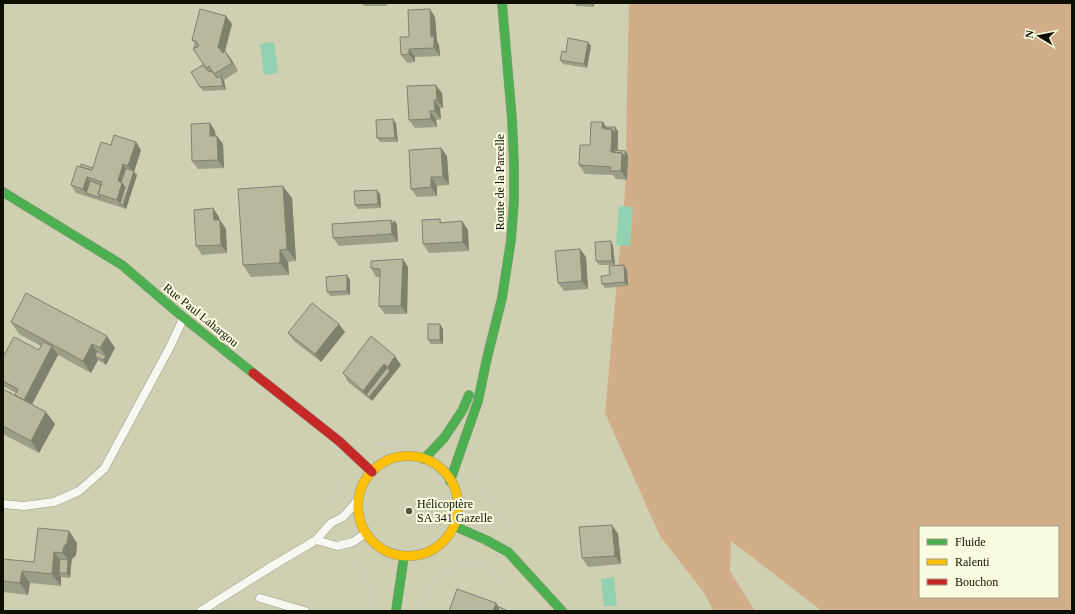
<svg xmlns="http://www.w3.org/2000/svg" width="1075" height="614" viewBox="0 0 1075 614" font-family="'Times New Roman',serif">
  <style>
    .forest { fill: #d2ad8a; fill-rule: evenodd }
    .water { fill: #92d1b2 }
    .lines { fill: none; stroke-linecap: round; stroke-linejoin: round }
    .lane-casing { stroke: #999981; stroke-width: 9 }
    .fast-casing { stroke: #999981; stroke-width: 10 }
    .slow-casing { stroke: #999981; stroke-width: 10 }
    .jam-casing { stroke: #999981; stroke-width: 10 }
    .path { stroke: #cccdc3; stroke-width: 2.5; stroke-dasharray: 1 3; stroke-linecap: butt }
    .lane { stroke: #f8f8f3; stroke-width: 8 }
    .fast { stroke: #4caf50; stroke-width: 9 }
    .slow { stroke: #ffc107; stroke-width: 9 }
    .jam { stroke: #c62828; stroke-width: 9 }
    .wall { fill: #9d9e86 }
    .shaded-wall { fill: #80816d }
    .building { fill: #b7b89c; stroke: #80816d }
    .poi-dot { fill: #52533e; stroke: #fafcdf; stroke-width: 1.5 }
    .labels { text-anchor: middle; stroke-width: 4; stroke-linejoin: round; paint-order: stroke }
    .street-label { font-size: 12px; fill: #0f0f00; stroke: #fafcdf }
    .poi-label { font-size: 12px; fill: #0f0f00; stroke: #fafcdf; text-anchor: start }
  </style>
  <rect width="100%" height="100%" fill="#cfd0b1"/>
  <!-- forest -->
  <path class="forest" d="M629,3H1072V611H822L731,541L730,571L755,611H713L705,594L660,536L605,413L625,191ZM920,527H1058V597H920Z"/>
  <!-- water -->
  <path class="water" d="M274,42L278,73L264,75L260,44Z
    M619,206L633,207L630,246L616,245Z
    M614,577L617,605L604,607L601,579Z"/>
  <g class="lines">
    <!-- lane casing -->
    <g class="lane-casing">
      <path id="lane" d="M3,504L24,506L54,502L79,491L104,469L170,347L183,319
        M316,540L337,546L353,542L366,533
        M260,598L305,611
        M201,611L269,568L316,540L331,523L343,517L359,499"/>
    </g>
    <!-- fast casing -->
    <g class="fast-casing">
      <path id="fast" d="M3,192L122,265L184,318L253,373
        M424,459L444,438L462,411L469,395
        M450,481L478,401L487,358L502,298L511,240L514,201V165L512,119L502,3
        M454,526L486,540L508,552L562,611
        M396,611L404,556"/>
    </g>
    <!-- slow casing -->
    <g class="slow-casing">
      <path id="slow" d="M358 506a50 50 0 1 1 100 0a50 50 0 1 1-100 0Z"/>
    </g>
    <!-- jam casing -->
    <g class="jam-casing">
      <path id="jam" d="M253,373L339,441L372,472"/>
    </g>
    <!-- path -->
    <path class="path" d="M373,444L412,440
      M476,475L481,488L513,529
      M334,503L346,476
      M354,557L368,581L369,586V611
      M420,609L429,586L436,578L451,569L466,565L474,559L502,580"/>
    <!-- lane -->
    <use href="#lane" class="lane"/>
    <!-- fast -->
    <use href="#fast" class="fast"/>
    <!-- slow -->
    <use href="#slow" class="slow"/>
    <!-- jam -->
    <use href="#jam" class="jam"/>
  </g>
  <!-- wall -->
  <path class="wall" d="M361,3H387V6H364Z
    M574,3H594V7L576,6Z
    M435,17L437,41L439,45L440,56L415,57V62L407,63L401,55Z
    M232,24L225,51L231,59L238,71L224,80L226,90L203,91L191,72L203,65L195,44L192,40Z
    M591,46L587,68L563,64L560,60L566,52Z
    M442,93L443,108H440L441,119L436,120L437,127L415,128L409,120Z
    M603,122L606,127L618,131V150L625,151L628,155L627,180L616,179L613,175L585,174L579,165Z
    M210,123L215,131L216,136L223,144L224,168L198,169L192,161Z
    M396,123L398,142H380L377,138Z
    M136,142L141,150L134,172L137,175L126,209L76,193L71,185L81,167L93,168L111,145Z
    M441,148L447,156L449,185L437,186V196L417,197L411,189Z
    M380,194L381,208L358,209L355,205Z
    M292,198L296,261L288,262L289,275L251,277L243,265Z
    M219,217V220H220L226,229L227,253L202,255L196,246Z
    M440,219L442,223L462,221L468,230L469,251L429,253L423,244Z
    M391,220L397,224L398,242L339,246L333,238Z
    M611,241L613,246L615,265H599L596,261Z
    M580,249L586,257L588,289L564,291L558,283Z
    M408,267L407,314H385L379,306L380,277H376L371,268Z
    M627,270L628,286L605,288L602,284L610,275Z
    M347,275L350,280V295L330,296L327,292Z
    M11,322L107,336L115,348L106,365L98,360L91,373L58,355L32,404L46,412L55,424L39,453L3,434V389L15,395L16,393L3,386V357L39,350L41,346L19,334Z
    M443,329V344H431L428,340Z
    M345,332L321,362L294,341L288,333Z
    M371,336L401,365L372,401L348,382L343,373Z
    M612,525L618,534L621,564L588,567L582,558Z
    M69,531L77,543L76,555L72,559L70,578L61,577V586L30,583L28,595L3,592V559L34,562Z"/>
  <!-- shaded-wall -->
  <path class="shaded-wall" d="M591,3H594V7Z
    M430,9L435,17L437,41L439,45L440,56L434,48L431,37Z
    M226,16L232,24L225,51L231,59L238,71L232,63L224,55L218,47Z
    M588,42L591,46L587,68L584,64Z
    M409,49L415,57V62L409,54Z
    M221,76L224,81L226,90L223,86Z
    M436,85L442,93L443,108L437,100Z
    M434,100L440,108L441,119L435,111Z
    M430,111L436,120L437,127L431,119Z
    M393,119L396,123L398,142L395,138Z
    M603,122L608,131L602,128Z
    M210,123L215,131L216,144L210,136Z
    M615,127L618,131L617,157L611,152L612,129Z
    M217,136L223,144L224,168L218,160Z
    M136,142L141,150L134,172L137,175L126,209L123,205L120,204L117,200L118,181L123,164L129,173H133L128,166Z
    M441,148L447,156L449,185L443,177Z
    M625,151L628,155L627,180L621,171L622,153Z
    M87,177L93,185L86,193L89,197L83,189Z
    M431,177L437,186V196L431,187Z
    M283,186L292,198L296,261L287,249Z
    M377,190L380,194L381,208L378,204Z
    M213,208L219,217L220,229L214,220Z
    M220,220L226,229L227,253L221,245Z
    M391,220L397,228L398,242L392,234Z
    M394,220L397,224V228L394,224Z
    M462,221L468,230L469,251L463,242Z
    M611,241L613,246L615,265L612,261Z
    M580,249L586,257L588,289L582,281Z
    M280,250L288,262L289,275L280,263Z
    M403,259L408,267L407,314L401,306Z
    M624,265L627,270L628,286L625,282Z
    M347,275L350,280V295L347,291Z
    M339,324L345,332L321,362L315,354Z
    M440,324L443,329V344L440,340Z
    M107,336L115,348L106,365L103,360L106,356L100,348Z
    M92,344L100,356H95L98,360L91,373L83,361Z
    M52,346L58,355L29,410L23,402Z
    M395,356L401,365L372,401L369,397L366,395L369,399L363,391L384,364L390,371L388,367Z
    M46,412L55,424L39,453L31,441Z
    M612,525L618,534L621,564L615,556Z
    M69,531L77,543L76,555L72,559L71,565L63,553V548Z
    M54,552L63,564L59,573L61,577V586L52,574Z
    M68,560L71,565L70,578L67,573Z
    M22,571L30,583L28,595L20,583Z
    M496,603L502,611H493Z"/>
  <!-- building -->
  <path class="building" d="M200,9L226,16L218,47L223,53L225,51L232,63L214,74L209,66L206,68L193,49L199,46L196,41L192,40Z
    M430,9L431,37L434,36V48L409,49V54L401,55L400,37H409L408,10Z
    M568,38L588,42L584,64L560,60L562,51L566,52Z
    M195,44L198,45L199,46L194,48Z
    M203,65L209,72L212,71L217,78L221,76L223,86L200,87L191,72Z
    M436,85L437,100H434L435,111H430L431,119L409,120L407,86Z
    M393,119L395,138H377L376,120Z
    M591,122H603L602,128L612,129L611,152L622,153L621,171H610L611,167L579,165L580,145H590Z
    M210,123V136H217L218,160L192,161L191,124Z
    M606,127H615V133L612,129H605Z
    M114,135L136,142L128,166L123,164L118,181L122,183L117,200L98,194L102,182L87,177L83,189L71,185L77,166L92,170L101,142L111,145Z
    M441,148L443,177H431V187L411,189L409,150Z
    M615,150L625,151V157L622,153L614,152Z
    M81,164L93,168L92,170L81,167Z
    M126,168L134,171L123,205L120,204L125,187L122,183L121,182Z
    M90,181L101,185L98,194L101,198L86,193Z
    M283,186L287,249L280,250V263L243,265L238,189Z
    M377,190L378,204L355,205L354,191Z
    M213,208L214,220H220L221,245L196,246L194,210Z
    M440,219V223L462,221L463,242L423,244L422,220Z
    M391,220L392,234L333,238L332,224Z
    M611,241L612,261H596L595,242Z
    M580,249L582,281L558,283L555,251Z
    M403,259L401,306H379L380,269L371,268V261Z
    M624,265L625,282L602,284L601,276L610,275L609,266Z
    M347,275V291L327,292L326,277Z
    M26,293L107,336L100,348L92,344L83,361L11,322Z
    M312,303L339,324L315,354L288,333Z
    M428,324H440V340H428Z
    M371,336L395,356L388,367L384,364L363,391L343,373Z
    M14,337L39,350L43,342L52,346L24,400L15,395L18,389L3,381V357Z
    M97,351L106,356L103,360L95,356Z
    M387,368L390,371L369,397L366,395Z
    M3,389L46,412L31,441L3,426Z
    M612,525L615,556L582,558L579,527Z
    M38,528L69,531L67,543L63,548V553L54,552L52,574L22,571L20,583L3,581V559L34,562Z
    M60,559L68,560L67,573H59Z
    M457,589L496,603L493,611H449Z
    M499,607L508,611H498Z"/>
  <!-- markers -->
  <circle class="poi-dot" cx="409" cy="511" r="4"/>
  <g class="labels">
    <!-- street labels -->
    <g class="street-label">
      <text transform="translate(500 182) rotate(-90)" y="4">Route de la Parcelle</text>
      <text transform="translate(201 315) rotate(39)" y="4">Rue Paul Lahargou</text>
    </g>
    <!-- poi labels -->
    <g class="poi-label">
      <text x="417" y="508">Hélicoptère<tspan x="417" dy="14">SA 341 Gazelle</tspan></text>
    </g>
  </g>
  <!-- border -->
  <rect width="1075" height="614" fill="none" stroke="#0f0f00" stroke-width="8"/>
  <!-- legend -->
  <rect x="919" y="526" width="140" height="72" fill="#fafcdf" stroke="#9c9d86"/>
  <rect x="927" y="539" width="20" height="6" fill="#4caf50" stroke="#9c9d86"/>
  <text x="955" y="546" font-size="12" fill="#0f0f00">Fluide</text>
  <rect x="927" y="559" width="20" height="6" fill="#ffc107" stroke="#9c9d86"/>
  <text x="955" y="566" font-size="12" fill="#0f0f00">Ralenti</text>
  <rect x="927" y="579" width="20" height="6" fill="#c62828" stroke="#9c9d86"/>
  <text x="955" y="586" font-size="12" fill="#0f0f00">Bouchon</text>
  <!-- north arrow -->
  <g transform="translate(1039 36) rotate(280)" stroke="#fafcdf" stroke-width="3" paint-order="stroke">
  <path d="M0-3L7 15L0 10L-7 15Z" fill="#0f0f00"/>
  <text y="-6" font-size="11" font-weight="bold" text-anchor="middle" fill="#0f0f00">N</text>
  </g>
</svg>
